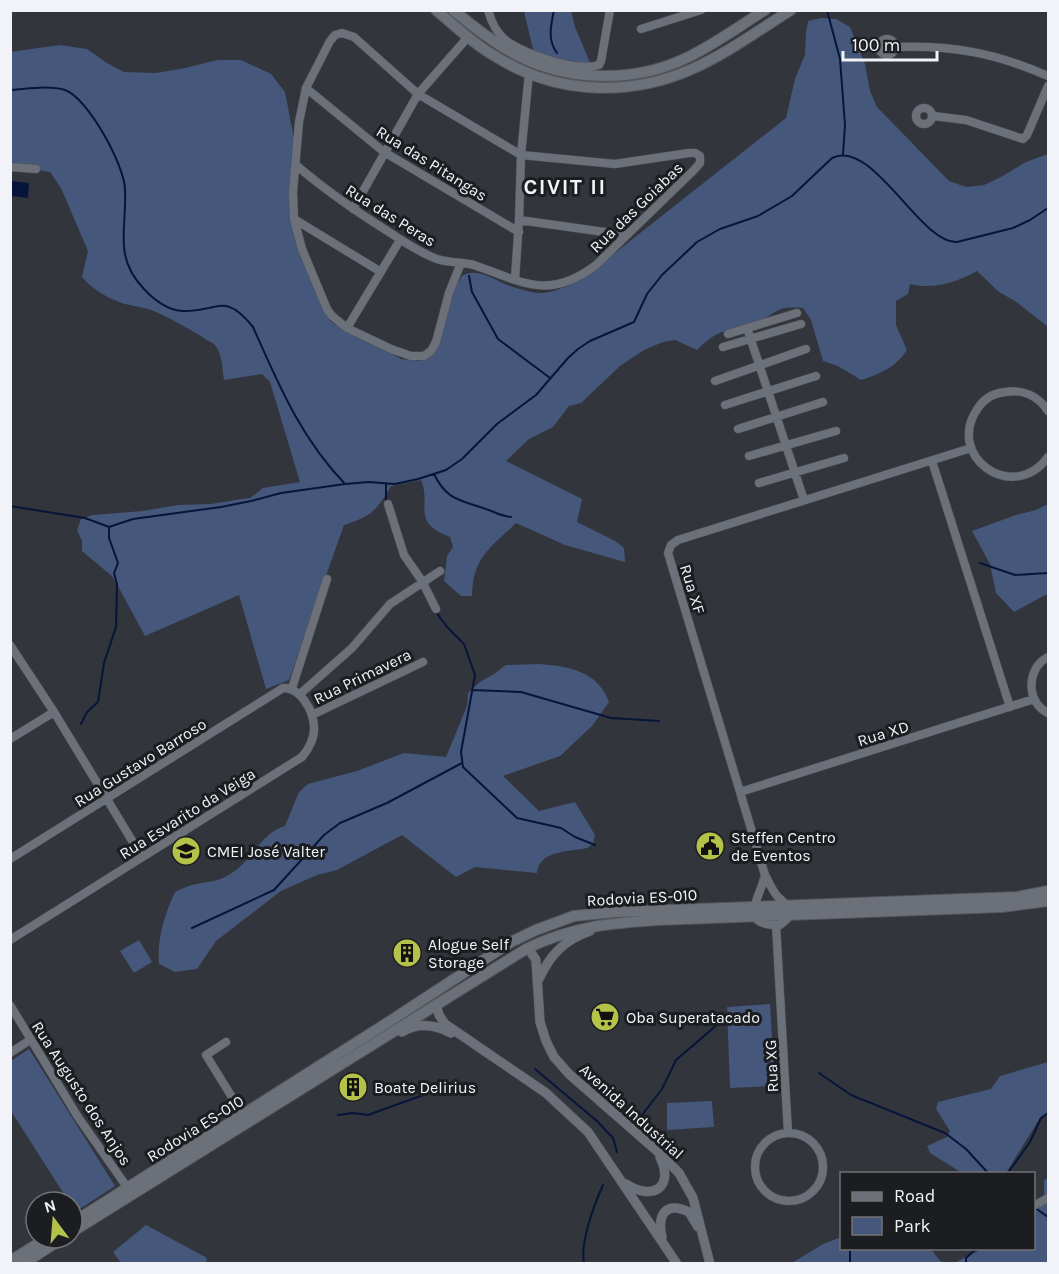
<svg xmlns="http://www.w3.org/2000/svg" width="1059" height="1274" viewBox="0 0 1059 1274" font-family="Karla,sans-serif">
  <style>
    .green { fill: #45577b }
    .water { fill: #07153b }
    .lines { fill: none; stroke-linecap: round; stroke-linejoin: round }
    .stream { stroke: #07153b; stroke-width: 2 }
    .minor-casing { stroke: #52555a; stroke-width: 9 }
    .tertiary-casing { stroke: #52555a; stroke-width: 10 }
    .secondary-casing { stroke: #52555a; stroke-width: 12 }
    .minor { stroke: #6c7078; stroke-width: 8 }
    .tertiary { stroke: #6c7078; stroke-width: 9 }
    .secondary { stroke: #6c7078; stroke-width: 10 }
    .labels { text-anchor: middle; stroke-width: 6; stroke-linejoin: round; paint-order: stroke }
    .street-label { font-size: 16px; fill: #f1f3f8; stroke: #1b1d20 }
    .poi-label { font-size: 16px; fill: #f1f3f8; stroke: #1b1d20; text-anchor: start }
    .district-label { font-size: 22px; font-weight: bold; letter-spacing: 1.5px; fill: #f1f3f8; stroke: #1b1d20 }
  </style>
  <rect width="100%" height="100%" fill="#32353c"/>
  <!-- green -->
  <path class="green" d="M524,11H571L575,27L591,65L574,64L534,54Z
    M821,18L836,19L850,27L865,64L870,91L877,107L949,181L966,187L984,185L1001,177L1026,162L1048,154V327L1015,301L999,292L977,271C957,282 933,290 910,284L908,294L896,301V325L907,350C896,367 880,374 861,380L838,366L823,361L811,320L803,308C773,305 778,314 755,323C728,332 720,327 697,350L675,340L663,342L644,350L620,366L581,403L569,406L553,427L529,439L506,461L582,499L577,522L615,541L624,548L625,562L565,545L516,523C491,548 473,556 472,596H461L444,581L447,556L453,547L450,537C410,522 432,506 421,480L391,486C376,511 372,516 344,525L289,680L266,689L239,595L145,636L113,577L82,551V541L77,530L81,519L93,515L143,511L178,505L211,504L242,499L250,498L263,488L300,482L270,382L262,374L224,380C222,368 223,354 214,344C193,332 171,317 148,309C141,307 133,306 125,304C109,299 93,290 82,277L88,251L61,188L50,172L11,166L10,52L60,45L87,49L107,63L124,72L156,73L185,68L217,60H241L271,74L285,92L294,139L291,215L305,266L330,321L347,332L366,339L401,359L420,361L433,354L453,291L462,276C477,266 496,281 510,286C519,289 529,292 538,293C556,294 571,283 587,275L786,118L795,79L805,55L806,32L808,21Z
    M1048,504V594L1045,595L1014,612L996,593L990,564L972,531L1016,515L1036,510Z
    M539,664C568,666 598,671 609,702L592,726L560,756L503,776L539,811L575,802L595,835L593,844L587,848C569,852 539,850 537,873L475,867L456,877L402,835L337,870L317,875L281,891L216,941L197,969L175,972L159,964C157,938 164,916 175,892C182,889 189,885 197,884C216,880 219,882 236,870C255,856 260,834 285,826L299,792L308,784L357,771L404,753L446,757L467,706L468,693L480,682L494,674L506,665Z
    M139,940L152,962L134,973L120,951Z
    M770,1004L775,1086L730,1088L727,1007Z
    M29,1049L115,1186L75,1212L72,1207V1202H69L11,1111V1061Z
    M1048,1062V1112L1040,1118L1006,1173H962L930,1153L927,1146L947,1137L950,1131L936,1109L938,1102L991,1089L1000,1076Z
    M712,1101L714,1127L667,1130V1103Z
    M1048,1177V1263L952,1264L982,1249L1034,1248V1211L1044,1198V1181Z
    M146,1225L207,1258L206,1263H121L113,1252Z
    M839,1238H841L842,1248L931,1249L940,1261L950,1263H792L823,1244Z"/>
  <!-- water -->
  <path class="water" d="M11,181L29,183L28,198L11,196Z"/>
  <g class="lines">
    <!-- stream -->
    <path class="stream" d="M554,10C551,25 547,40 557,53
      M827,10L840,59L845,125L843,154
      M10,90C27,89 49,85 65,90C88,98 125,166 125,190C127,229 113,257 144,289C154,300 169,311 183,311C218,312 224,291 253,327C279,385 300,437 345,484
      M469,276L472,292L498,339L550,378
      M434,474C446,499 459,500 483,508C493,511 500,516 511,517
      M386,483V501
      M10,506L85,518L109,527L133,519L221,507L251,501L281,493L345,484L369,482L395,484L418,479L446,470L462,459L497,424L536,395L568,358L578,349L590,341L634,322L647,294L662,275L697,242L720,229L758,216L792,196L832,158C873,138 920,244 957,242L1013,228L1030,220L1048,208
      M980,563L1015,575L1048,573
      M436,612L447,627L464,644L475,675L461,752L463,767L517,818L561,828L575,837L595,845
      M472,690L521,692L611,718L659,721
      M81,724L87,712L98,702L104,663L116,627L117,584L114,573L118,563L109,538V527
      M192,928L274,890L324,835L340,823L387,803L462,763
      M535,1069L597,1121L613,1138L617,1152
      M819,1073L851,1095L945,1133L966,1149L989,1174
      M338,1115L353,1113L368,1115L437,1090L473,1088
      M635,1124L662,1089L676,1060L725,1018
      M1007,1174L1030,1142L1041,1118L1048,1113
      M1034,1207L1048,1217
      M584,1264C580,1242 594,1205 603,1185
      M850,1264V1251
      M966,1264V1258L977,1248"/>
    <!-- minor casing -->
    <g class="minor-casing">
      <path id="minor" d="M488,10C491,22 498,35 508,42C528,55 576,72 599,65L601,61L610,10
        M641,29L701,10
        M879 47a8 8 0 1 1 16 0a8 8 0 1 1-16 0Z
        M895,47C952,45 996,53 1048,76
        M306,88L384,152L519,232
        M916 116a8 8 0 1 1 16 0a8 8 0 1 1-16 0Z
        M933,116L966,120L1023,139L1027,135L1048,86
        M296,165C325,190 357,212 389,232C404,242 420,253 437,259C449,263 462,262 474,265C523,282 548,301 596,265L694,170L700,163V156L695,153H689L615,164L521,155L418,94L354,37L342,33L335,35L330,41L306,88L299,122L293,192L294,219L302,249L327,309L332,316L347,328L391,349L411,356H424L431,351L436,342L449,293L461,263
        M10,167L36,169
        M353,209L418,94L468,37
        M294,219L381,272
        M519,220L626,235
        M515,279L519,220L521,155L529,73
        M347,328L400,240
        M747,328L804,500
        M728,334L797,313
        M723,347L801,324
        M715,381L806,349
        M725,405L816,376
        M1048,411C1038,396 1023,389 1005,392C994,393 984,399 978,408C944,456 1013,505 1048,457
        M738,429L823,402
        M749,456L836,431
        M932,461L1010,707
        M759,483L844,458
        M388,504L404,555L422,581L436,609
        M10,645L54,712L142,857
        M1048,657C1026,668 1026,703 1048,713
        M292,688L327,579
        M300,694L352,648L390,604L440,571
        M312,715L423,662
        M10,739L54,712
        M740,792L1034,699
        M10,859L283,688C300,687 313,710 314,726C315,737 309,749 302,757L10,940
        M765,875C760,899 736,926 780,925L788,918C789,906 786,904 778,897C773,892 769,882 765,875L668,553L671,545L678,540L971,448
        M776,925L788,1133
        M10,1005L78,1117L129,1190
        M226,1042L206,1055L243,1115
        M10,1053L30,1040
        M755 1167a34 34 0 1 1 68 0a34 34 0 1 1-68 0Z
        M1035,1205L1048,1198"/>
    </g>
    <!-- tertiary casing -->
    <g class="tertiary-casing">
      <path id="tertiary" d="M526,949L530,951L536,960L540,1022L546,1041L554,1057L569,1074L657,1151L679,1173L693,1198L710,1264
        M539,979C550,955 564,940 590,931
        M436,1004L439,1015L445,1024L546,1093L588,1132L677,1264
        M402,1032C418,1022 434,1024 451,1033
        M626,1184C652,1201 675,1188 660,1157
        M662,1237C657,1215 665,1201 689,1212L698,1227"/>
    </g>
    <!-- secondary casing -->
    <g class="secondary-casing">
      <path id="secondary" d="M436,10C456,27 475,45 498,58C557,94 629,97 692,69C726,54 759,30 791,10
        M453,10C474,27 494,43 517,55C567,81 631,83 682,60C711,47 738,27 765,10
        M72,1223L387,1023L511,942L536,930L574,916L615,912L1017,897L1048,891
        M72,1232L526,949C570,927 610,923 658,920L1002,907L1048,901
        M10,1261L47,1238
        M23,1264L63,1238"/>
    </g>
    <!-- minor -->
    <use href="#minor" class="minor"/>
    <!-- tertiary -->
    <use href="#tertiary" class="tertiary"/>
    <!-- secondary -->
    <use href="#secondary" class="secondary"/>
  </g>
  <!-- icons -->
  <defs>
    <g id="civic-disc" transform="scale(1.5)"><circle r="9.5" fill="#b5c249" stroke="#1b1d20"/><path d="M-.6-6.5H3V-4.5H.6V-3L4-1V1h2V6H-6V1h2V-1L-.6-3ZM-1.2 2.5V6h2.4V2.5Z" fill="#111"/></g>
    <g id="school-disc" transform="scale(1.5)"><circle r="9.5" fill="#b5c249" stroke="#1b1d20"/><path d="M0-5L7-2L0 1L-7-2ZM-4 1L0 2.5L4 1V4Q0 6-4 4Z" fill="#111"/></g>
    <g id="building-disc" transform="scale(1.5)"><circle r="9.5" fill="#b5c249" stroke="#1b1d20"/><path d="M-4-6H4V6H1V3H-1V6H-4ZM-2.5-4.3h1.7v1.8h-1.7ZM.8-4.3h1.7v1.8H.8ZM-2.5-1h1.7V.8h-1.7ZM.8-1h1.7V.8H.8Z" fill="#111"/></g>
    <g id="supermarket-disc" transform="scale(1.5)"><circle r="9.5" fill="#b5c249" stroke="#1b1d20"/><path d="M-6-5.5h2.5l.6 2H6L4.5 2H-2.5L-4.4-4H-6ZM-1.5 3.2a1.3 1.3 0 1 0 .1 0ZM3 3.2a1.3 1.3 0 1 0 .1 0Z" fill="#111"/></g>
  </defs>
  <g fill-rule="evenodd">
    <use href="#civic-disc" x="710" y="846"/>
    <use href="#school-disc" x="186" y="851"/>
    <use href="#building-disc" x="407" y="953"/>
    <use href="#supermarket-disc" x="605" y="1017"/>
    <use href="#building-disc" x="353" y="1087"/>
  </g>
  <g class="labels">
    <!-- street labels -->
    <g class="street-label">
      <text transform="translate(432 163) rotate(32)" y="6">Rua das Pitangas</text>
      <text transform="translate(636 207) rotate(-44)" y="6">Rua das Goiabas</text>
      <text transform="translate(391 215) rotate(32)" y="6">Rua das Peras</text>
      <text transform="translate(693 589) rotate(73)" y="6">Rua XF</text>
      <text transform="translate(362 676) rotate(-26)" y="6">Rua Primavera</text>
      <text transform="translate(883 733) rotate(-17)" y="6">Rua XD</text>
      <text transform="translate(140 762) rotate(-32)" y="6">Rua Gustavo Barroso</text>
      <text transform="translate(187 813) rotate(-32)" y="6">Rua Esvarito da Veiga</text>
      <text transform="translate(642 897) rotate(-3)" y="6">Rodovia ES-010</text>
      <text transform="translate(771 1066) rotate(-93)" y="6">Rua XG</text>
      <text transform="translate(82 1093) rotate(57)" y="6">Rua Augusto dos Anjos</text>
      <text transform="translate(632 1111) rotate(42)" y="6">Avenida Industrial</text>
      <text transform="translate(195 1128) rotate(-32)" y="6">Rodovia ES-010</text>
    </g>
    <!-- poi labels -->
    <g class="poi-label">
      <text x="731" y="843">Steffen Centro<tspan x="731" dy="18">de Eventos</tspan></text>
      <text x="207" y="857">CMEI José Valter</text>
      <text x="428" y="950">Alogue Self<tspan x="428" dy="18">Storage</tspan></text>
      <text x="626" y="1023">Oba Superatacado</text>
      <text x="374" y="1093">Boate Delirius</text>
    </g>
    <!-- district labels -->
    <g class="district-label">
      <text x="565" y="194">CIVIT II</text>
    </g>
  </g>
  <!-- border -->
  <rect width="1059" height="1274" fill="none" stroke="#f1f3f8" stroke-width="24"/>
  <!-- legend -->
  <rect x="840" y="1172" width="195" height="78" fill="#1b1d20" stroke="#717376" stroke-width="1.5"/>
  <rect x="852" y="1192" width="30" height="9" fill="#6c7078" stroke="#717376" stroke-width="1.5"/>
  <text x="894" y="1202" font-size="18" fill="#f1f3f8">Road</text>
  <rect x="852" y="1217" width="30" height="18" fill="#45577b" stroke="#717376" stroke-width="1.5"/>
  <text x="894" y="1232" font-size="18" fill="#f1f3f8">Park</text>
  <!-- north arrow -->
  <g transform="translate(54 1220) rotate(344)"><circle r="28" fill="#1b1d20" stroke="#717376" stroke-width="1.5"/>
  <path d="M0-4.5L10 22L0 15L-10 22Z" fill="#b5c249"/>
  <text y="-9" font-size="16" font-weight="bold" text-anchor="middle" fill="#f1f3f8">N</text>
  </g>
  <!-- scale -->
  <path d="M843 51v9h94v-9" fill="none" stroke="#f1f3f8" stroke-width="3"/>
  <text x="852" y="51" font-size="18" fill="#f1f3f8" stroke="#1b1d20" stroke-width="4.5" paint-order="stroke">100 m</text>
</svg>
